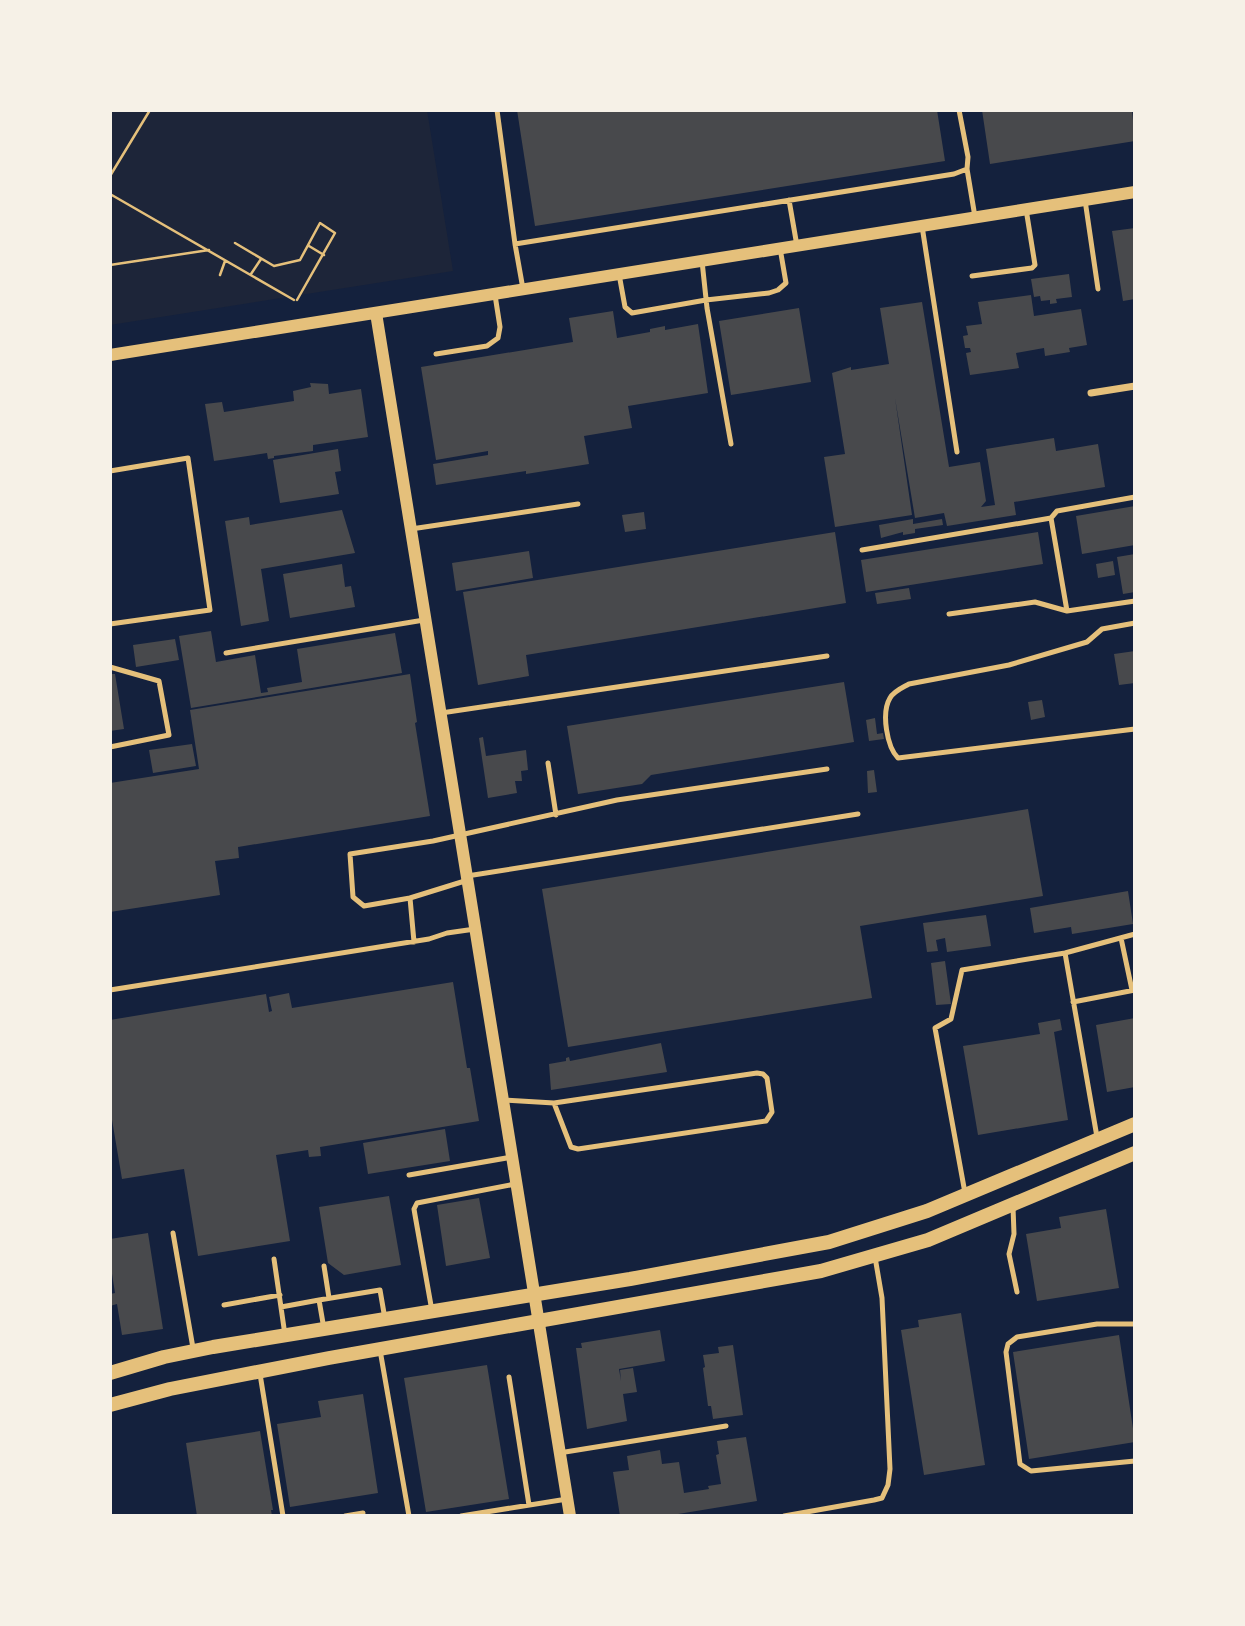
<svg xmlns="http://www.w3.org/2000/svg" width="1245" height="1626" viewBox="0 0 1245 1626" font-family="'Source Sans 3',sans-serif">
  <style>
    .green { fill: #1d2539 }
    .building { fill: #48494c }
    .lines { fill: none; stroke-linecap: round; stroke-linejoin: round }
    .path { stroke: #e5c07b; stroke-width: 2.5 }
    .service { stroke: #e5c07b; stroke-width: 5 }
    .minor { stroke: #e5c07b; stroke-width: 7 }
    .tertiary { stroke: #e5c07b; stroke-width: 12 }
    .secondary { stroke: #e5c07b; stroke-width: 14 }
  </style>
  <rect width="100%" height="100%" fill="#14213d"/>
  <!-- green -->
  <path class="green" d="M110,110H427L453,271L110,325Z"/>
  <!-- building -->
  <path class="building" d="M517,110H937L945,161L535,226Z
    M982,110H1132L1135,141L990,164Z
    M1135,228V299L1123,301L1112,231Z
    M1069,274L1072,297L1056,299L1057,303L1050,304V300L1041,301L1040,296L1034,297L1031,279Z
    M1031,295L1034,316L1081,309L1087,345L1069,348L1070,352L1045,356L1044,348L1016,353L1019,368L970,375L966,353L971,352L970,348H965L963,336L968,335L966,326L982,324L978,302Z
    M922,302L949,467L980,462L986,501L981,507L995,505L986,449L1054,438L1056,451L1098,444L1105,487L1014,502L1016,515L947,526L944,513L915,518L895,398L912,515L835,527L824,457L845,454L832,373L851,367V370L889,364L880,308Z
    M799,308L811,382L731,395L719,321Z
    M613,311L617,338L650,332V329L665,326V330L698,324L708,393L628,406L632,428L584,436L589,464L526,474V471L436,485L433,464L488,455V451L436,460L421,367L573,342L569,318Z
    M310,383L328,384L329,394L361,389L368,437L313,445V451L274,456V458L268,459L267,453L214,461L205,404L222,402L224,412L294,401L293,391L311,387Z
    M338,449L341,471L335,472L339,494L280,503L273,460Z
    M1135,506V545L1082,554L1076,516Z
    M342,510L355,553L261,569L269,621L241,626L225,521L249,517L250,525Z
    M644,512L646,529L625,532L622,515Z
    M913,519V524L942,519L943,525L915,529V533L903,535V532L881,538L879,525Z
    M835,532L846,603L526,655L529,676L478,685L463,592Z
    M1038,532L1043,564L866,592L861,560Z
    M529,551L533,578L456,591L452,563Z
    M1135,554V592L1123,594L1117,557Z
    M1113,561L1115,575L1098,578L1096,564Z
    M342,564L345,587L351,586L355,607L290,618L283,574Z
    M909,588L911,599L877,604L875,593Z
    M211,631L216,662L255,655L261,693L268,692L267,688L302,682L297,649L395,633L402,673L191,708L179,636Z
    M175,639L179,660L136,667L133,645Z
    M1135,651V683L1119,685L1114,654Z
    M110,674H115L124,729L110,731Z
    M410,674L417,722L415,723L430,816L238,847L239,858L215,861L220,895L110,912V783L199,769L190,710Z
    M844,682L854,742L651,775L642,784L578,794L567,726Z
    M1042,700L1045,717L1031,720L1028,702Z
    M875,718L877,734L883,733L884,739L869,741L866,720Z
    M483,737L486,756L526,750L528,770L521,771L522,781H515L517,793L488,798L479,738Z
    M192,744L196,766L153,773L149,750Z
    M874,770L877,792L868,793L867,771Z
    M1028,809L1043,896L860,926L872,998L568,1047L542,889Z
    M1128,891L1133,924L1072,934L1071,927L1034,933L1030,908Z
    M986,915L991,946L947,952L945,938L936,940L938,951L927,952L923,923Z
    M945,961L951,1004L936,1005L931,963Z
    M453,982L467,1068H470L479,1121L320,1147L321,1156L309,1157L308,1150L276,1155L290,1241L198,1256L184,1169L122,1179L110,1108V1020L266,994L269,1012L272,1011L269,997L289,993L292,1008Z
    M1135,1018V1087L1107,1092L1096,1025Z
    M1060,1019L1062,1030L1054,1032L1068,1120L978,1135L963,1046L1040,1034L1038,1023Z
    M661,1043L667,1072L551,1090L549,1064L566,1061V1058L569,1057L570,1061Z
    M445,1129L450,1161L368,1174L363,1143Z
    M389,1196L401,1265L344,1275L328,1263L319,1207Z
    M479,1198L490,1258L446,1266L437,1205Z
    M1106,1209L1119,1288L1037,1301L1026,1234L1061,1228L1059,1217Z
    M148,1233L163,1329L122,1335L117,1304L110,1306V1294L115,1293L110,1261V1239Z
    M961,1313L985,1465L924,1475L901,1330L919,1327L918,1320Z
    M660,1330L665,1361L619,1369L621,1381L620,1370L633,1368L637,1392L623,1394L627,1421L587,1429L576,1348H582L581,1343Z
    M1119,1335L1135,1442L1029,1459L1013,1352Z
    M733,1345L743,1415L713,1419L711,1406H708L703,1368L705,1367L703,1355L719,1353L718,1347Z
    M487,1365L509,1499L426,1512L404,1378Z
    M363,1394L378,1493L290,1507L277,1424L321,1417L318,1401Z
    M260,1431L273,1510H271L272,1516H197L186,1443Z
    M746,1437L757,1501L666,1516H620L613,1472L629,1470L627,1456L660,1450L662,1464L679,1462L684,1493L709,1489L708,1486L721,1484L716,1455L719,1454L717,1441Z"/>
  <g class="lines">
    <!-- path -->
    <path class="path" d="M110,176L150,110
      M110,194L294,300
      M235,243L274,266L300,260L320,223L335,233L297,300
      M309,246L324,255
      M110,265L209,250
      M251,274L261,259
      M220,275L225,261"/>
    <!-- service -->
    <path class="service" d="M497,110L515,244L954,174L967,169L968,157L959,110
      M967,169L975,217
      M789,200L797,246
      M1085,200L1098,289
      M922,226L957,452
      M515,244L523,289
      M702,261L707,308L731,444
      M619,274L625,307L632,313L706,300L769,293L778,290L786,283L780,248
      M972,276L1032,268L1035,265L1026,209
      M436,354L487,346L498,338L500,327L495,295
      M110,471L188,458L210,610L110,624
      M411,529L578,504
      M862,550L1051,518
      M1067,611L1051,518L1057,511L1135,497
      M949,614L1035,602L1067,611L1135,601
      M1135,623L1102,629L1087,642L1009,665L909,684C902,688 894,691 890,698C881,713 887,747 898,758L1135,729
      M226,653L424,620
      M110,667L159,681L169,735L110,747
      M441,713L827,656
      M548,763L556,815
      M467,876L858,814
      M410,898L364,906L353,897L350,854L433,841L617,800L827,769
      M1121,938L1132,990
      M414,942L410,898L468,880
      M1065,953L1097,1137
      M110,990L429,939L447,933L475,929
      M1073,1002L1135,990
      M503,1100L554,1103L757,1073L763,1074L767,1078L772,1112L766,1121L578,1149L571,1147L554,1103
      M409,1175L512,1157
      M965,1193L935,1028L951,1019L962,970L1065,953L1135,934
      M1013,1207L1014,1234L1009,1254L1017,1292
      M173,1233L193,1348
      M274,1259L285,1335
      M324,1266L329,1298
      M224,1305L280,1295
      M281,1307L319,1300
      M432,1311L415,1215L414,1209L417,1203L515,1184
      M1135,1324H1097L1017,1337L1008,1344L1006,1352L1020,1464L1031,1471L1135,1461
      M324,1329L319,1300L380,1290L385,1319
      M380,1350L409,1516
      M260,1374L283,1516
      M509,1377L529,1505
      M559,1453L726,1426
      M345,1516L363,1513
      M461,1516L567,1499
      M784,1516L874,1500L882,1498L888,1485L890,1469L882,1298L875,1257"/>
    <!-- minor -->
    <path class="minor" d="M1091,393L1135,386"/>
    <!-- tertiary -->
    <path class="tertiary" d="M376,313L570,1516
      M110,355L1135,192"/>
    <!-- secondary -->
    <path class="secondary" d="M110,1373L164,1357L213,1347L630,1279L829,1242L927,1211L1135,1124
      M110,1405L170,1389L329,1358L821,1271L928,1240L1135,1153"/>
  </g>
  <!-- border -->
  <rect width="1245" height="1626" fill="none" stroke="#f6f1e7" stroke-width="224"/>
</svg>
